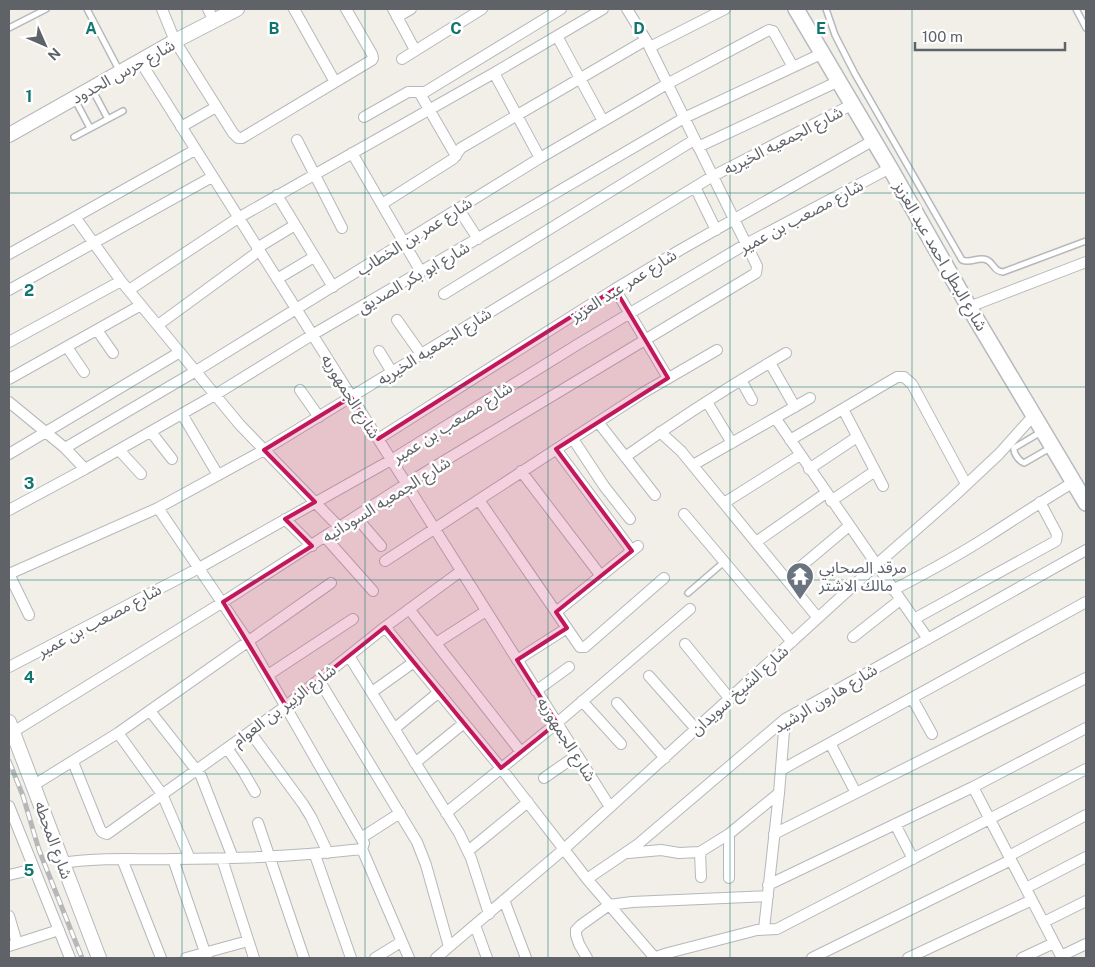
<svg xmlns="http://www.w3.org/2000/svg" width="1095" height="967" viewBox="0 0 1095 967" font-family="'Public Sans','Noto Sans Arabic',sans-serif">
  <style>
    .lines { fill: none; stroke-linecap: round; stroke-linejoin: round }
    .service-casing { stroke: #b5b8bc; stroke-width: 8 }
    .minor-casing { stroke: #b5b8bc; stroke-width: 12 }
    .tertiary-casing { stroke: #b5b8bc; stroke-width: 16 }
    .secondary-casing { stroke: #b6babf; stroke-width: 18 }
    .service { stroke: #fff; stroke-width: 5 }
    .minor { stroke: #fff; stroke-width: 10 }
    .tertiary { stroke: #fff; stroke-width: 14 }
    .secondary { stroke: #fff; stroke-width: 15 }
    .rail-casing { stroke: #b6b7b8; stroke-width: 5 }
    .rail { stroke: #fff; stroke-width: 3; stroke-dasharray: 9; stroke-linecap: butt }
    .marked { fill: #c2185b; fill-opacity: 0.2; stroke: #c2185b; stroke-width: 4; stroke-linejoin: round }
    .grid { fill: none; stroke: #0f766e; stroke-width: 1; stroke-opacity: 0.55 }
    .labels { text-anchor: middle; stroke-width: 5; stroke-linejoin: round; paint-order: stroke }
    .street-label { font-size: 16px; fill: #5f6368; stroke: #fff }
    .worship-label { font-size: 16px; fill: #5b616d; stroke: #fff; text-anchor: start }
    .grid-label { font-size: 16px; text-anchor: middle; font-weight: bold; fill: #0f766e; stroke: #fff; stroke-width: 5; stroke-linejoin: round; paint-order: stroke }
  </style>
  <rect width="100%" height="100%" fill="#f1efe8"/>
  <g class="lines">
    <!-- service casing -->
    <g class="service-casing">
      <path id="service" d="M87,9L119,70
        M826,9L835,35L855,74L962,260C971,264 978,256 987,260C994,263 993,271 1003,272L1086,241
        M1076,9L1086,28
        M9,28L46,9
        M92,89L108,119
        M74,98L90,128
        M74,137L123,111
        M1041,432L1014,448C1013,453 1019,461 1024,463L1050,448
        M688,593L724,562"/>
    </g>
    <!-- minor casing -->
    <g class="minor-casing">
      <path id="minor" d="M162,9L175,41L233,133L238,138H242L372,60L373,58L372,54L346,9
        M208,9L214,21
        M294,9L335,82
        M393,9L415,50
        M397,17L411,9
        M557,36L603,121
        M650,47L725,9
        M402,59L482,9
        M140,61L610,807
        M494,73L540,158
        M419,92L456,156
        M364,117L408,92H425L561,9
        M181,127L216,107
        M297,140L342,228
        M698,147L839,81
        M352,153L421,272
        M695,187L716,230
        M277,195L333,287
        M382,204L453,159L461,148L646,40
        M458,208L478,239
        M75,217L121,281L240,425L340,528
        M257,248L295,225
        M9,254L195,150
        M277,279L314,257
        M615,289L668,378
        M9,290L212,177
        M129,290L238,218L494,73L603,9
        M444,294L694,140
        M969,307L1086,262
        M397,320L421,354
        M158,325L259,251
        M97,330L113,353
        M9,342L121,281
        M67,347L84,372
        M379,351L392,372
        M770,363L795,407
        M9,379L141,305
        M741,380L752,400
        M300,390L319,417
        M9,402L65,448L85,469
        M707,402L732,443
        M843,409L883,486
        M182,414L218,475
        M776,419L928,639
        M598,422L655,495
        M151,432L172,459
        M660,432L681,451L818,618
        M378,439L615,289L680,250L874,140
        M573,439L604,486L630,519
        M790,440L897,377H904L912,384L966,484
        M65,448L196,371L540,158L667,84L769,30L773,31L793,67
        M556,449L632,551
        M119,450L141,474
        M9,454L180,352
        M625,457C677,420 731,385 786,353
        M693,465L810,398
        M809,469L857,437
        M521,471L601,576
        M479,500L580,647H585L664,578
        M831,501L875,471
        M724,503L800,455
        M158,508L248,641L361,838L364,843L362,849
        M9,510L85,469L215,395L312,335L684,118L823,53
        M684,514L792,642
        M356,517L381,546
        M285,519L312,546
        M325,537L373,591
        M756,542L826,493
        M385,561L641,394L717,350
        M786,579L849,526
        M893,590C926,573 959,555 990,535C1018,517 1045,499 1074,482
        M409,609L521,752
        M556,612L638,546
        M29,615L9,574L158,508L264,450L713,176L853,104
        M914,619L1056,541L1057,534L1040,502
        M385,627L501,768L587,879L655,958
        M853,637L900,600
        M436,643L486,611
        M685,644L730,699
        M349,656L459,833L471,858L489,914
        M517,660L567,628
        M9,667L199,568L391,460L580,343L746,244L890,168
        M268,675L353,619
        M649,676L696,729
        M319,680L417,842L426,865L449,947
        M536,691L569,667
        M372,692L414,662
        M912,698L932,734
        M582,701L621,744
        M617,703L665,758
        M150,711L201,776L233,858
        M394,729L439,692
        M13,732L223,602L406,484L756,273L757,266L646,40L627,9
        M250,732L303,804L311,817L328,853
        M118,733L162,794L190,859
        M830,743L856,793
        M227,748L243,771L255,792
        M73,762L100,829L102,832L107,834L286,706L385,627L461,571
        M415,763L464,723
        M781,770L1086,602
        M544,778L577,755
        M34,785L118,733L331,583
        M973,787L1062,958
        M9,806L70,958
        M446,813L557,723L690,609
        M258,823L304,958
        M895,824L913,859
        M729,834V878
        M774,834L1086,678
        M361,838L400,813
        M362,849L409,958
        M468,851L528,802
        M700,852L701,877
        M628,853L661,850L679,853L700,852L729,834L779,793
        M315,855L351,958
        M1009,856L1086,815
        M122,859L161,958
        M173,859L207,958
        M222,859L254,958
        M62,863C99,857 137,860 174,859C237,859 299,856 362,849
        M9,875L34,869
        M587,879L637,845L785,719L1086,550
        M768,885L973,787L1086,728
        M1026,888L1086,857
        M504,900L526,958
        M9,916L17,943
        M1044,922L1086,901
        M475,925L487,958
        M764,929L779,793L785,719
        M9,946L59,930
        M1061,956L1086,944
        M186,958L248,941
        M375,958L401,942
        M436,958L564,849L876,565L951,499L999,454L1034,415
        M587,958L579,944L576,935V930L581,925L609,905L632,902L768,896
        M653,958L668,953L757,930L777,929L1086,769
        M812,958L1011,860
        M908,958L1032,900
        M1022,958L1054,943"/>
    </g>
    <!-- tertiary casing -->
    <g class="tertiary-casing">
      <path id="tertiary" d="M9,135L175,41L237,9
        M9,722L99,958"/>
    </g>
    <!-- secondary casing -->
    <g class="secondary-casing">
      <path id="secondary" d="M796,9L890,168L969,307L1086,503"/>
    </g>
    <!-- service -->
    <use href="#service" class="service"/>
    <!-- minor -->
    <use href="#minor" class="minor"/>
    <!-- tertiary -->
    <use href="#tertiary" class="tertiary"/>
    <!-- secondary -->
    <use href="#secondary" class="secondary"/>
    <!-- rail casing -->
    <g class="rail-casing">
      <path id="rail" d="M9,761L23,796L39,850L82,958"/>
    </g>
    <!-- rail -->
    <use href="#rail" class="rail"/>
  </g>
  <!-- marked area -->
  <path class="marked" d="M615,289L668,378L556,449L632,551L556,612L567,628L517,660L557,723L501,768L385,627L286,706L223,602L312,546L285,519L315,502L264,450L351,397L378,439Z"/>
  <!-- grid -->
  <path class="grid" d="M182,9V958M365,9V958M548,9V958M730,9V958M912,9V958M9,193H1086M9,387H1086M9,580H1086M9,774H1086"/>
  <!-- icons -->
  <defs>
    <g id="temple-pin" transform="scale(1.4375)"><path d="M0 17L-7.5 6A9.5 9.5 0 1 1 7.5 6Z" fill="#6b7280" stroke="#fff"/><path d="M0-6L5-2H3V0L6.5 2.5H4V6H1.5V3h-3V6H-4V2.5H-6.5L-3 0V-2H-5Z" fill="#fff"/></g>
  </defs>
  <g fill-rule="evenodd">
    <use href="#temple-pin" x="800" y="576"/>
  </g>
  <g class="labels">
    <!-- street labels -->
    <g class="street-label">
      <text transform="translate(123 71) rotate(-29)" y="6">شارع حرس الحدود</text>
      <text transform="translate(783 140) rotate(-27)" y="6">شارع الجمعيه الخيريه</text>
      <text transform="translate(801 216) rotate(-28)" y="6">شارع مصعب بن عمير</text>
      <text transform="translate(414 236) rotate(-32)" y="6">شارع عمر بن الخطاب</text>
      <text transform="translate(941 256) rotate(60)" y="6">شارع البطل احمد عبد العزيز</text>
      <text transform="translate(413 277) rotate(-30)" y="6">شارع ابو بكر الصديق</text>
      <text transform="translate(623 285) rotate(-32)" y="6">شارع عمر عبد العزيز</text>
      <text transform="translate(434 346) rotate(-32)" y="6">شارع الجمعيه الخيريه</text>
      <text transform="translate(351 396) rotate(58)" y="6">شارع الجمهوريه</text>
      <text transform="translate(452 422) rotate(-32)" y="6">شارع مصعب بن عمير</text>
      <text transform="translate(386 499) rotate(-32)" y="6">شارع الجمعيه السودانيه</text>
      <text transform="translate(99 620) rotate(-28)" y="6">شارع مصعب بن عمير</text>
      <text transform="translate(739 690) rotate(-42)" y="6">شارع الشيخ سويدان</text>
      <text transform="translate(825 698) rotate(-31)" y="6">شارع هارون الرشيد</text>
      <text transform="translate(284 705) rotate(-37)" y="6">شارع الزبير بن العوام</text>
      <text transform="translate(567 739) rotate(58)" y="6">شارع الجمهوريه</text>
      <text transform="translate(54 840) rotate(70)" y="6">شارع المحطه</text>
    </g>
    <!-- worship labels -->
    <g class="worship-label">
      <text x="819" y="573">مرقد الصحابي<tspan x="819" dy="18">مالك الاشتر</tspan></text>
    </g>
  </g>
  <g class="grid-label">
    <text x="91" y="34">A</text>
    <text x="274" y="34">B</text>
    <text x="456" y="34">C</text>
    <text x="639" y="34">D</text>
    <text x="821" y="34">E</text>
    <text x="29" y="102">1</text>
    <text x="29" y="296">2</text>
    <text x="29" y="489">3</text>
    <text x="29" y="683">4</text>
    <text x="29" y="876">5</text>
  </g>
  <!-- border -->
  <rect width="1095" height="967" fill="none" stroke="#5f6368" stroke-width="20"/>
  <!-- north arrow -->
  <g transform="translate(45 45) rotate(135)" stroke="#ffffff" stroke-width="4" paint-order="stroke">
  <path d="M0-4L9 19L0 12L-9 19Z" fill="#5f6368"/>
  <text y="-8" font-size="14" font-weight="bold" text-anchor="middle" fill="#5f6368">N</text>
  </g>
  <!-- scale -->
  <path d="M915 42v8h150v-8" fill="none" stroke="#5f6368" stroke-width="2.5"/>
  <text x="922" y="42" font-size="15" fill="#5f6368" stroke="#ffffff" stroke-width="4" paint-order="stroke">100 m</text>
</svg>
